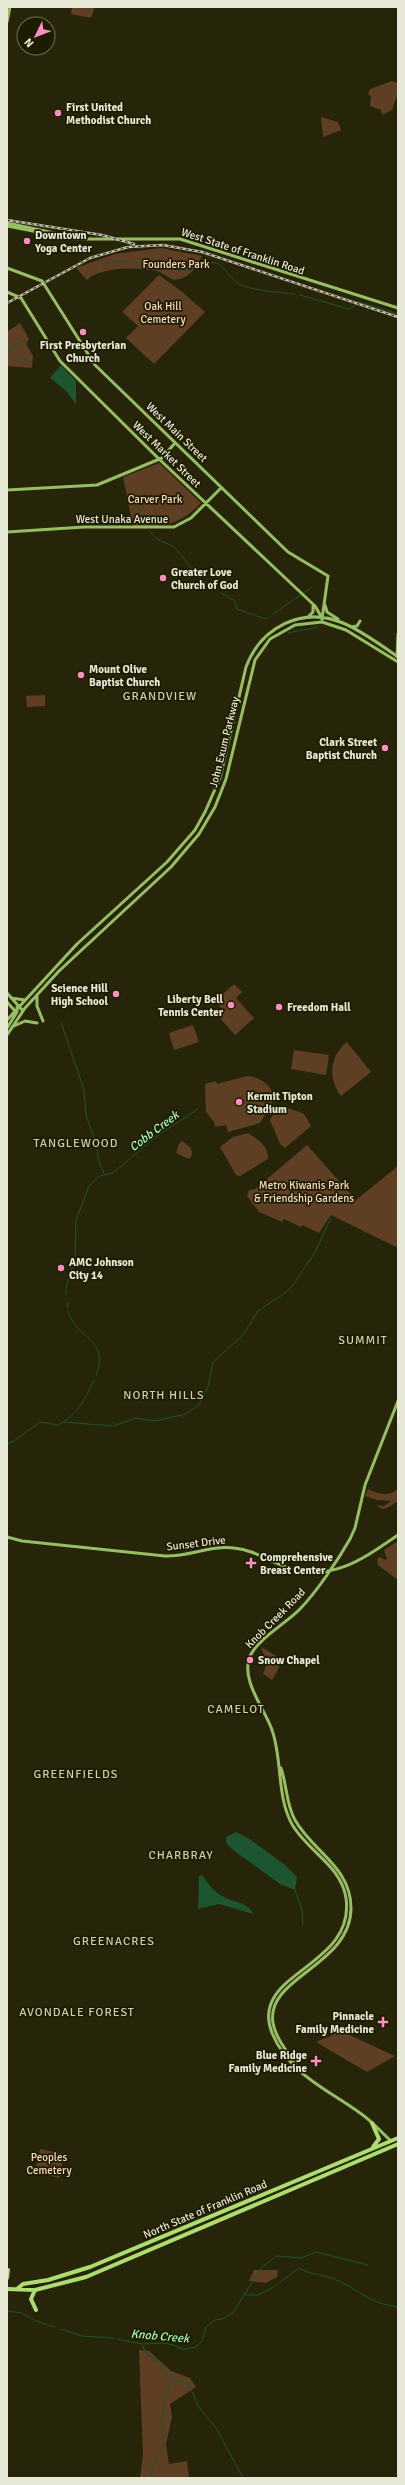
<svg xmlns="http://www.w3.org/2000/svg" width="405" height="2485" viewBox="0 0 405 2485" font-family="Signika,sans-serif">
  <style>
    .green { fill: #5f3f24 }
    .water { fill: #1c552f }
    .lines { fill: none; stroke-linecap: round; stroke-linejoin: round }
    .stream { stroke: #1c552f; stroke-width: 1 }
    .major { stroke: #97be64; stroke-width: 3 }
    .highway { stroke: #aedd6f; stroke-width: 4 }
    .rail-casing { stroke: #c0bfac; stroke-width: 2.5 }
    .rail { stroke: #1d1b01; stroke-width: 1; stroke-dasharray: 3; stroke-linecap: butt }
    .poi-dot { fill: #fc8fc2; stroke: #1d1b01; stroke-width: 1.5 }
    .labels { text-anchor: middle; stroke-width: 3.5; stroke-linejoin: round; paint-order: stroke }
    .poi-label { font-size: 11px; font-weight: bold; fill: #e8e8d7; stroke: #1d1b01; text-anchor: start }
    .street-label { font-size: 11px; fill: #e8e8d7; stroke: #1d1b01 }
    .park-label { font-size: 11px; fill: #f8d9c1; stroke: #1d1b01 }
    .neighbourhood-label { font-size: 12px; letter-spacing: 1px; fill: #cfcdad; stroke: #1d1b01 }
    .water-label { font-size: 12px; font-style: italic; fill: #a3f6b7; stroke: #1d1b01 }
  </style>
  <rect width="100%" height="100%" fill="#272509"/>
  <!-- green -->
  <path class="green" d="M72,7H95L91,18L71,14Z
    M392,81L398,83V93L392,110L382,115L381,110L370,106L371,96L368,94L370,89Z
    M321,117L338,122L341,130L323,137Z
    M161,248L202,256C195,269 190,278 174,280C168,278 163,273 157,271C138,267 102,266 87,280L76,268L115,254Z
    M159,275L181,291L205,312L154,364L126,338L138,326L122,312Z
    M20,323L29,339L26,344L33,356L32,368L7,366V332Z
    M159,463L201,503C177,527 165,526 133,526L123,477Z
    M45,695V706L27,707L26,696Z
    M234,984L242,992L236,998L254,1018L235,1035L217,1015L223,1010L215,1001Z
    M193,1025L199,1042L174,1050L169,1033Z
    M347,1042L371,1072L341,1096C327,1077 330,1056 347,1042Z
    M294,1050L329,1055L326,1075L291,1069Z
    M247,1076C261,1077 271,1085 275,1098L260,1123L228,1132L226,1125L215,1127L214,1122L206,1112L205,1084L216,1081L217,1084Z
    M286,1107L304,1114L311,1126L285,1148L280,1144L270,1120L277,1108Z
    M248,1133C258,1140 268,1145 268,1159L240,1176L236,1175L220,1147L233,1137Z
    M182,1141L191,1148L192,1155L189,1159L176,1153L179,1144Z
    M307,1145L356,1200L398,1166V1248L331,1215L319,1233L302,1225L301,1227L284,1219L282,1222L259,1212L247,1196L249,1190L255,1189Z
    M368,1489C379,1494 388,1497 398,1489V1501C390,1506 383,1513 377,1505L384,1506L391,1501L377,1500L365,1496Z
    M398,1541V1580L378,1565L377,1559L380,1557L385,1560L387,1559L384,1550Z
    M261,1647L283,1660L272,1680L263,1674L267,1663Z
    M341,2025L345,2033L395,2056L367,2072L316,2042L331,2036Z
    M40,2149L64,2154L59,2178L35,2172Z
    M254,2270H278L277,2277L266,2283L249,2281Z
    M139,2350L149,2351L171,2371L190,2378L196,2387L170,2404L172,2417L166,2444L169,2464L187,2461L189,2478H140L143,2454Z"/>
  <!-- water -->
  <path class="water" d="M61,365L76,381V404L66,391L50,378Z
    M236,1832L248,1838L284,1864L297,1877L295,1890L280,1884L233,1850L226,1843V1837Z
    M202,1875C208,1884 215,1893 224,1897C235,1903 248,1902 253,1914L219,1904L198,1909L199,1876Z"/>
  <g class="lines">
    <!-- stream -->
    <path class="stream" d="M98,258L103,264L119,261L185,271L193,268
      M207,264C221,257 228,276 236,282C248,291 280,292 295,294
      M300,295L349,309L359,302L398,314
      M7,348L25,340
      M8,348L16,355L29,361
      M127,494L140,511L146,525
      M149,531C160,545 169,541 177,550C189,563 193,576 209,585
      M221,593L235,601L237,609L265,619L269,617
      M273,614L312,587
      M288,633C299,630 308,630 318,627
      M61,1022L84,1090L86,1115L97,1146L98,1159L104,1174
      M66,1288L75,1258L76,1220L89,1186L100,1176L113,1173L158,1135L198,1109
      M66,1290V1295
      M67,1303L68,1308
      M68,1311C76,1340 111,1338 96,1376
      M64,1422L113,1426L136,1418L155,1421L186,1414L198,1406L208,1387L213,1362L243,1335L258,1311L285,1293L293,1285L314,1254L331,1218
      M7,1444L14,1441L40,1422L58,1425C78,1415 85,1399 94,1380
      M295,1890L302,1910L303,1925
      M244,2295H258L272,2288L299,2268C308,2274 320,2274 331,2278C359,2288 366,2303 398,2307
      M7,2311L22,2313L36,2321L55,2327
      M61,2329L82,2336L114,2338
      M117,2339L142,2344L166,2343L184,2349L196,2347L202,2341L206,2327L215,2320L222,2319L233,2313L261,2268L277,2256L301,2258L316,2252L368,2265
      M142,2345L146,2353L158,2361L168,2376L172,2379L187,2382L189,2384L198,2406L216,2428L243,2478
      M165,2398L172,2380
      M150,2478L153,2466L164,2446L162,2421L165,2402"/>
    <!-- major -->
    <path class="major" d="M7,22L10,7
      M7,223L78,238
      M7,226L75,239H180L398,308
      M7,268L42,281L95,365L288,552L328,576L322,619
      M7,292L21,298L60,361L159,459L315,606L322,618
      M7,490L97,485L162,458L175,443
      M7,532L84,527H174L191,518L221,488
      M325,605L327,612L338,619
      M309,616L313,612V606
      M351,627L357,626L360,621
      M397,657L398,634
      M7,993L23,1011
      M37,995V1006L43,1021
      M11,998L25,1000
      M7,1002L15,1011
      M7,1020L77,944L167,862L195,830L205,812L220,778L246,667C261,627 302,606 343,623C362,631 381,645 398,657
      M12,1027L25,1021L37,1023
      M7,1028L17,1012V1007
      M7,1035L25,1008L59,971L171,867L199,834L215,807L226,779L255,660L270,639L295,625L322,622L346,630L398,662
      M7,1537L22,1541L165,1556C189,1557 210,1545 234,1548C255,1550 270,1562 289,1568C333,1582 364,1558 398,1535
      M281,1768C287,1785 286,1805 295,1820C313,1852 351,1867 351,1908C351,1966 265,1977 273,2023C276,2040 291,2056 300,2071
      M391,2141C381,2132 372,2121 360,2113C327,2089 289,2074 272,2033C248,1972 356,1968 346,1898C341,1866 309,1852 293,1826C276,1797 283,1761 272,1730C265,1709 240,1680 250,1656C258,1639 286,1623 299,1610C316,1593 338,1560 350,1539L355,1528L365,1485L398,1401"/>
    <!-- highway -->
    <path class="highway" d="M372,2123L379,2139L373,2147
      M7,2278L8,2270
      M7,2289L35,2290L86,2277L398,2144
      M17,2289L23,2284L48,2280L90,2267L398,2138
      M35,2290L31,2299L36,2310"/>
    <!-- rail casing -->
    <g class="rail-casing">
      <path id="rail" d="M7,220L102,235L134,244
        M7,303L90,258L128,247L163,245L202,252L398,317"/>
    </g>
    <!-- rail -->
    <use href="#rail" class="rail"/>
  </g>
  <!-- markers -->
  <g class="poi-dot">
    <circle cx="58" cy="113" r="4"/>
    <circle cx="27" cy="241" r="4"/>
    <circle cx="83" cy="332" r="4"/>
    <circle cx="163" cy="578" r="4"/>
    <circle cx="81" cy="675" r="4"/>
    <circle cx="385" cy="748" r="4"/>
    <circle cx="116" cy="994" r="4"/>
    <circle cx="231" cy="1005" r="4"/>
    <circle cx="279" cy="1007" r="4"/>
    <circle cx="239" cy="1102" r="4"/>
    <circle cx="61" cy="1268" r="4"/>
    <path d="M249 1557h4v4h4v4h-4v4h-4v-4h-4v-4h4z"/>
    <circle cx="250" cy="1660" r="4"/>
    <path d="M381 2016h4v4h4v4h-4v4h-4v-4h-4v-4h4z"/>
    <path d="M314 2055h4v4h4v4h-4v4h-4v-4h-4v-4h4z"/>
  </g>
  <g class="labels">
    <!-- poi labels -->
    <g class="poi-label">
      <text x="66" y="111">First United<tspan x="66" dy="13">Methodist Church</tspan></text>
      <text x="35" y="239">Downtown<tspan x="35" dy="13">Yoga Center</tspan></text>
      <text x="83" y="349" text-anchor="middle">First Presbyterian<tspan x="83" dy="13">Church</tspan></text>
      <text x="171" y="576">Greater Love<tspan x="171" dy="13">Church of God</tspan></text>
      <text x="89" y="673">Mount Olive<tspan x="89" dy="13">Baptist Church</tspan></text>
      <text x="377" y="746" text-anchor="end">Clark Street<tspan x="377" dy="13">Baptist Church</tspan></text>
      <text x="108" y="992" text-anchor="end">Science Hill<tspan x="108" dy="13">High School</tspan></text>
      <text x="223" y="1003" text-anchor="end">Liberty Bell<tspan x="223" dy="13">Tennis Center</tspan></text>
      <text x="287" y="1011">Freedom Hall</text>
      <text x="247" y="1100">Kermit Tipton<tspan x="247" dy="13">Stadium</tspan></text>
      <text x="69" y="1266">AMC Johnson<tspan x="69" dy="13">City 14</tspan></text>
      <text x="260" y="1561">Comprehensive<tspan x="260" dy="13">Breast Center</tspan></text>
      <text x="258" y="1664">Snow Chapel</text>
      <text x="374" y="2020" text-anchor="end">Pinnacle<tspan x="374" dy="13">Family Medicine</tspan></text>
      <text x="307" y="2059" text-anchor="end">Blue Ridge<tspan x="307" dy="13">Family Medicine</tspan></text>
    </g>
    <!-- street labels -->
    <g class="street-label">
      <text transform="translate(243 251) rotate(18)" y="4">West State of Franklin Road</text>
      <text transform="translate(177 432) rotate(44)" y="4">West Main Street</text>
      <text transform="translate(167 454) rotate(44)" y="4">West Market Street</text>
      <text x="122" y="523">West Unaka Avenue</text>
      <text transform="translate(224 742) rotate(-76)" y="4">John Exum Parkway</text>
      <text transform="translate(196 1543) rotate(-7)" y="4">Sunset Drive</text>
      <text transform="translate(275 1618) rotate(-45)" y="4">Knob Creek Road</text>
      <text transform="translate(205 2209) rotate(-23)" y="4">North State of Franklin Road</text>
    </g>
    <!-- park labels -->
    <g class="park-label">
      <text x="176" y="268">Founders Park</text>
      <text x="163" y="310">Oak Hill<tspan x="163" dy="13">Cemetery</tspan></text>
      <text x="155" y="503">Carver Park</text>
      <text x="304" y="1189">Metro Kiwanis Park<tspan x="304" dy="13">&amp; Friendship Gardens</tspan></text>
      <text x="49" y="2161">Peoples<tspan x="49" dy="13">Cemetery</tspan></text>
    </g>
    <!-- neighbourhood labels -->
    <g class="neighbourhood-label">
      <text x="160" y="700">GRANDVIEW</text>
      <text x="76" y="1147">TANGLEWOOD</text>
      <text x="363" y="1344">SUMMIT</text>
      <text x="164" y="1399">NORTH HILLS</text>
      <text x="236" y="1713">CAMELOT</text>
      <text x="76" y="1778">GREENFIELDS</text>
      <text x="181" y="1859">CHARBRAY</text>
      <text x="114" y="1945">GREENACRES</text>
      <text x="77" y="2016">AVONDALE FOREST</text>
    </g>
    <!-- water labels -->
    <g class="water-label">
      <text transform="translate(154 1131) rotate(-37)" y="4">Cobb Creek</text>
      <text transform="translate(160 2336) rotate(5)" y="4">Knob Creek</text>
    </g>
  </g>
  <!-- border -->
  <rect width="405" height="2485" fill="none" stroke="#e8e8d7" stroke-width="16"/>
  <!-- north arrow -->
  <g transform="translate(36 36) rotate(227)"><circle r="19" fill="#1d1b01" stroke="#6e6d57"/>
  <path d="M0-3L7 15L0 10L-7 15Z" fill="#fc8fc2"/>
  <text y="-6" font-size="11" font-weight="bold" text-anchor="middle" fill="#e8e8d7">N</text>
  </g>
</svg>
